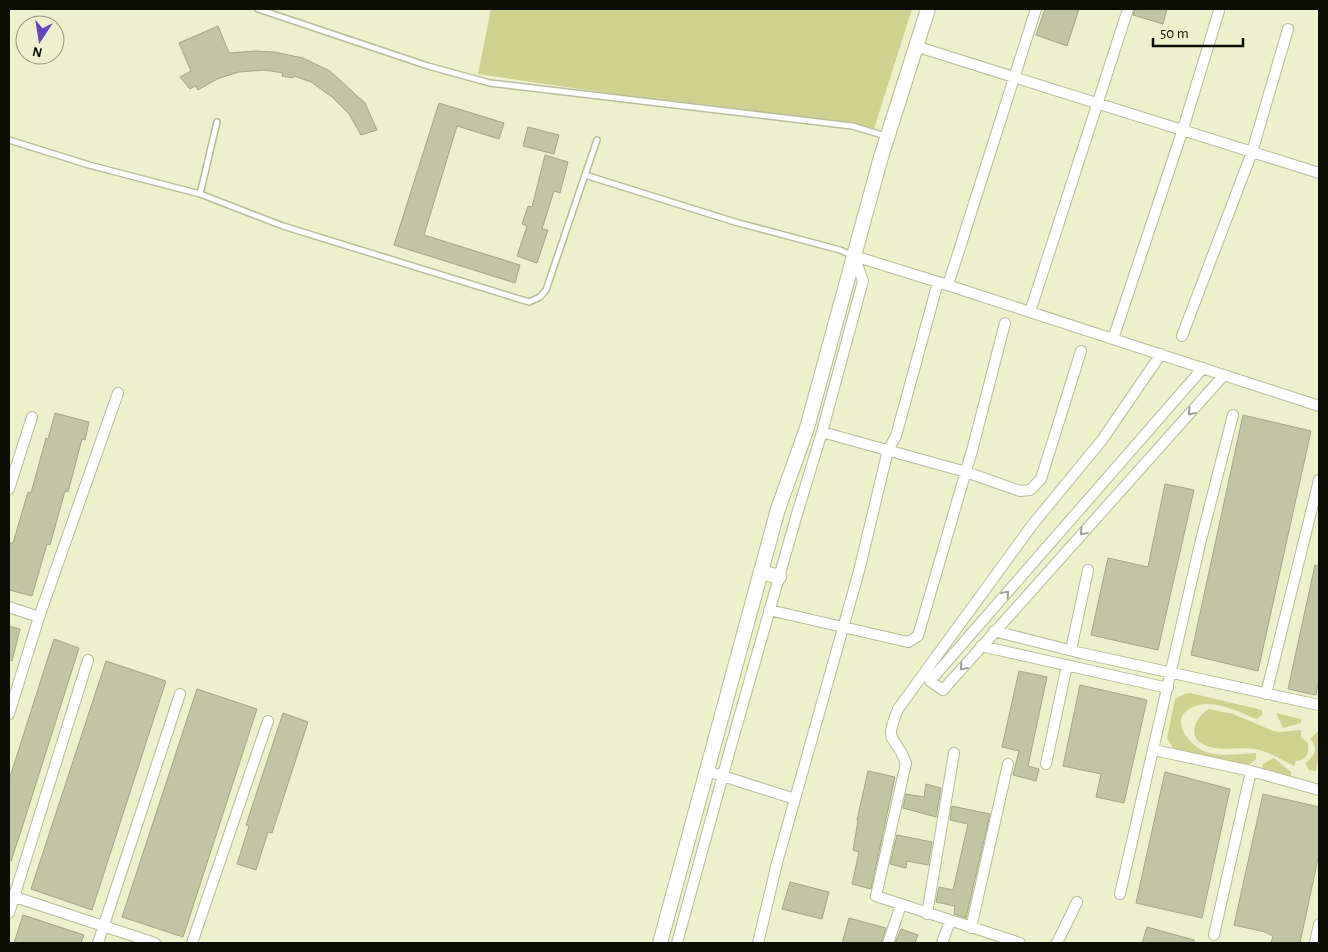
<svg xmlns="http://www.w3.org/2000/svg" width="1328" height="952" viewBox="0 0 1328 952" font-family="'Alegreya Sans',sans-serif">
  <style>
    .green { fill: #cdd38f }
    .building { fill: #c1c5a1; stroke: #a3a784 }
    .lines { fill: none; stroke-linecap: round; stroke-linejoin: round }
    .lane-casing { stroke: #b8bc99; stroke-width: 8 }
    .street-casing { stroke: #b8bc99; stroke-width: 12 }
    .secondary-casing { stroke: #b8bc99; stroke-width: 16 }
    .lane { stroke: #fff; stroke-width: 5 }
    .street { stroke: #fff; stroke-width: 10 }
    .secondary { stroke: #fff; stroke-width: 14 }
    .oneway { stroke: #9e9e9a }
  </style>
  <rect width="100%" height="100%" fill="#ecf0cb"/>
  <!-- green -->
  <path class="green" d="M491,9H912L873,132L478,74Z
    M1190,693L1262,710V715L1256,719C1237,711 1213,698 1193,707C1167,718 1189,746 1206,752C1221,757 1241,754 1256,753V759L1246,767L1180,752L1173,748L1167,738L1175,699L1184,694Z
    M1209,709L1233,714L1273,731L1280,732L1301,730V737L1308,743C1309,753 1307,760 1296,761L1294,766C1282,760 1272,753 1259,750C1240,745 1219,754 1201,743C1187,734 1197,715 1209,709Z
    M1276,713L1301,719V723L1283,728Z
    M1317,732L1319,733V754L1316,771L1309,770L1305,763C1315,756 1319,748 1310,739Z
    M1274,758L1291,772V777L1262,771L1263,764Z"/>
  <!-- building -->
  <path class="building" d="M1045,9H1079L1067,46L1036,35Z
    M1135,9H1167L1163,24L1133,15Z
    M218,26L229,53L255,51L274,52L303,58L330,71L365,103L377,130L361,135L349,114L332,97L311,82L294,76L293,78L282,76L283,73L265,70L239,72L217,79L198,90L195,86L190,89L180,77L191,71L179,43Z
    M439,103L504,123L499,139L457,126L424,235L520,265L515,283L394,245Z
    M528,127L559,135L554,154L523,146Z
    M545,155L568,162L560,193L554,191L542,229L548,230L537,263L517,256L527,226L522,224L528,206L532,207Z
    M55,413L89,422L85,440L82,439L68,492L65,491L50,545L47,544L32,596L9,590V549L10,543H13L28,492L31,493L46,438L48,439Z
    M1243,415L1311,431L1258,671L1191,655Z
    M1165,484L1194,490L1158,650L1091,635L1108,558L1148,567Z
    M1315,565L1319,566V678L1316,695L1288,689Z
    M9,626L20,629L12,661L9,660Z
    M54,639L79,648L21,831L11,861L9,860V780Z
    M106,661L166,681L92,910L31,889Z
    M1019,671L1047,677L1028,766L1039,769L1036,781L1013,775L1019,751L1002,747Z
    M1080,685L1147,700L1124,803L1096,797L1101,774L1063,766Z
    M197,689L257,709L183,937L122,917Z
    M283,713L308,722L272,833L268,832L256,870L237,864L249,826L246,825Z
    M868,771L895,777L871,889L852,884L859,852L853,850L858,821L857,820Z
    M1165,772L1230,789L1202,918L1136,903Z
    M926,784L941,788L936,817L903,808L906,794L924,797Z
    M1263,794L1319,807V854L1300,943H1271L1273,936L1265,932L1234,925Z
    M952,806L990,814L966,918L954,914L955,906L936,902L939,887L953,890L968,824L950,820Z
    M897,835L932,842L928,865L907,861L906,868L890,864Z
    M790,882L829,892L822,919L782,909Z
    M23,915L84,935L81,943H14Z
    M849,918L886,928L881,943H842Z
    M1147,927L1194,940V943H1142Z
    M901,929L918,935L915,943H895Z"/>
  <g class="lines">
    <!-- lane casing -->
    <g class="lane-casing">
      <path id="lane" d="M258,9L428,66L490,83L852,126L886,136
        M217,122L200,194L283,226L529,302L540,297L546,290L585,175L735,222L840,250L854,256
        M9,140L89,165L200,194
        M585,175L597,140"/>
    </g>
    <!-- street casing -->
    <g class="street-casing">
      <path id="street" d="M915,46L1319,173
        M854,256L938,282L1319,406
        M948,285L1036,9
        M1030,312L1128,9
        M1182,336L1252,152L1288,29
        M1113,339L1182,132L1219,11
        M1203,368L930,681L943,690L1224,375
        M822,432L966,472L1020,491L1030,490L1041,479L1081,351
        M9,489L32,417
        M9,607L39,617L9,714
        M769,610L908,642L918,636L973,447L1005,323
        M39,617L118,393
        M994,631L1081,653L1319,705
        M981,646L1168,688
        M1071,650L1088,570
        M1266,694L1319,480
        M1154,750L1251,771L1319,790
        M1046,764L1067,665
        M707,771L795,799
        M1120,894L1200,544L1233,415
        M9,895L155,943
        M9,913L88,660
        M927,914L954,753
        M971,928L1008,764
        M1214,935L1251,771
        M98,943L180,694
        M192,943L268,721
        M677,943L731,746L797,514L822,432L863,281L854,256
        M758,943L777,863L859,571L888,450L896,436L938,282
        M888,943L901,905
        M942,943L950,921
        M1020,943L876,896L906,763C895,733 883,746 898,709L1033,524L1102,440L1161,354
        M1057,943L1077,902
        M1315,943L1319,924"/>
    </g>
    <!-- secondary casing -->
    <g class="secondary-casing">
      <path id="secondary" d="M761,572L779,577
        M660,943L778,509L807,428L881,157L928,9"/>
    </g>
    <!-- lane -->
    <use href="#lane" class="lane"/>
    <!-- street -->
    <use href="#street" class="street"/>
    <!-- secondary -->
    <use href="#secondary" class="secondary"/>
  </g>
  <!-- one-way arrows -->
  <defs><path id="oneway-chevron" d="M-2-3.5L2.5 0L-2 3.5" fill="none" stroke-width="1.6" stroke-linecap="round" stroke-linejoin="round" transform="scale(1.25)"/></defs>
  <g class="oneway">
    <use href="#oneway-chevron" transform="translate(1191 412) rotate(132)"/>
    <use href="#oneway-chevron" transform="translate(1083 532) rotate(132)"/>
    <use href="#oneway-chevron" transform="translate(1006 594) rotate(-49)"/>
    <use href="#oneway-chevron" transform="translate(963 667) rotate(131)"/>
  </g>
  <!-- border -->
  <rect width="1328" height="952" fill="none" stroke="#0c0d03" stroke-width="20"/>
  <!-- north arrow -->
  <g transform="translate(40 40) rotate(192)"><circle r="24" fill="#ecf0cb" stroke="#92957b"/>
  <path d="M0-4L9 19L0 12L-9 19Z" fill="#6245be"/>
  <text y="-8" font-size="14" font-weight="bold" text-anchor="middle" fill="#0c0d03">N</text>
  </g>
  <!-- scale -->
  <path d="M1153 38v8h90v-8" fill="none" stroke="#0c0d03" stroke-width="2.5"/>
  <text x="1160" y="38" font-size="15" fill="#0c0d03" stroke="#ecf0cb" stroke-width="4" paint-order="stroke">50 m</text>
</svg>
